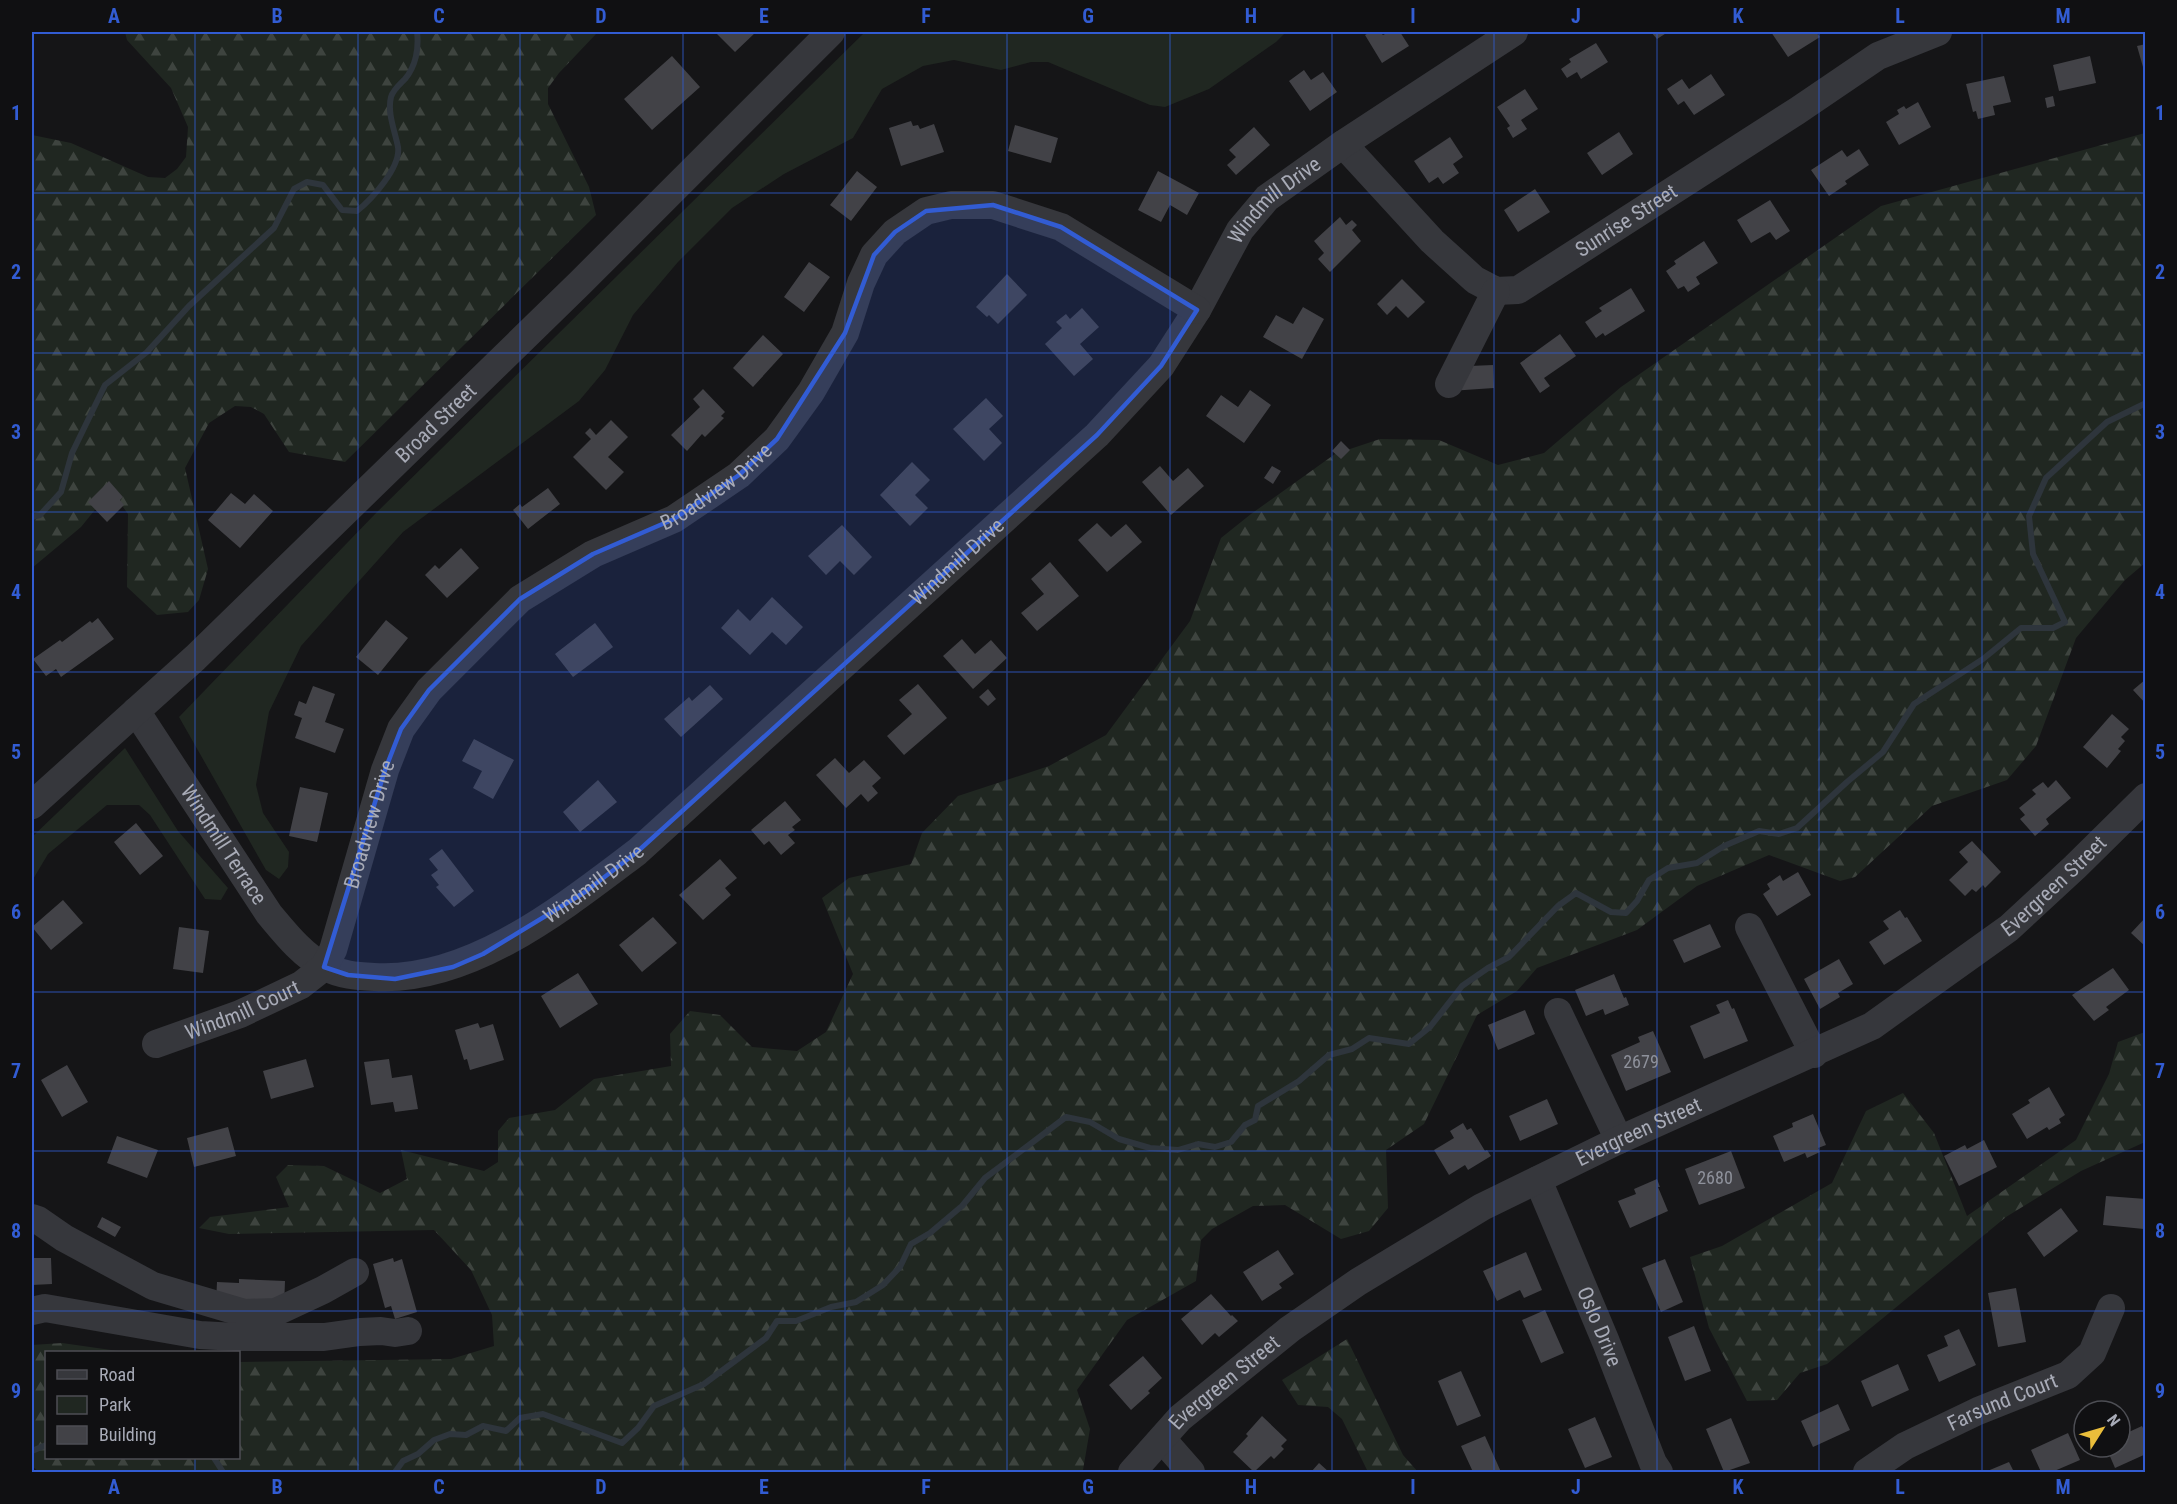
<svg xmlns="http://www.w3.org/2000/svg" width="2177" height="1504" viewBox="0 0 2177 1504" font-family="'Roboto Condensed',sans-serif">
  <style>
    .forest { fill: url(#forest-firs) }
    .park { fill: #202721 }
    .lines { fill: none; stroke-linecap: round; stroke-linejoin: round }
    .stream { stroke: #2e353c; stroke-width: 6 }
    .building { fill: #424247 }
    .minor { stroke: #36373c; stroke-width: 28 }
    .marked { fill: #325cd3; fill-opacity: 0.2; stroke: #325cd3; stroke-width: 4.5; stroke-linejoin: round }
    .grid { fill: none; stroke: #325cd3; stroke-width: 1.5; stroke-opacity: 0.55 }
    .labels { text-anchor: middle; stroke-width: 4.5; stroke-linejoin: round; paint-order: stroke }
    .number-label { font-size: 18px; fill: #8e919b }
    .street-label { font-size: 21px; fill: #a8abb7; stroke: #101012 }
    .neatline { fill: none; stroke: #325cd3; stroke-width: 2 }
    .grid-label { font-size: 20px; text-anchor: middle; font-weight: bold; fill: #325cd3 }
  </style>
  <defs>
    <pattern id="forest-firs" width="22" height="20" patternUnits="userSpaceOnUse" patternTransform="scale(1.5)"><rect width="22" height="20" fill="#202721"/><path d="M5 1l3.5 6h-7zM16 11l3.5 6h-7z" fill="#3e443f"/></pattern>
  </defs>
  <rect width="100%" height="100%" fill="#151517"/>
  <!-- forest -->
  <path class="forest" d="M125,32H590L596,34L559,73L548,88V104L589,187L596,215L345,462L289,452L264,414L251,407L235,406L209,423L185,468L208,569L199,600L188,612L157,615L127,587L128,514L111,490L81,527L32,568V135L71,143L148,177L165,178L177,169L186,157L188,127L171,88L127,40Z
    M2145,133V563L2125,580L2076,638L2036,746L2007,780L1932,806L1855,877L1840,881L1769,855L1697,886L1637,930L1537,968L1517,991L1477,1015L1424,1124L1386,1150L1388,1208L1369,1231L1341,1239L1285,1205L1253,1206L1212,1229L1201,1240L1196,1281L1127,1320L1077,1390L1090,1429L1083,1470L1079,1472H39L32,1466V1345L62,1343L125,1352H46V1458H238L239,1362L451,1359L494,1346L492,1315L471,1270L434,1230L229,1234L199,1228L210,1217L289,1207L276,1177L288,1165L324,1166L380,1193L407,1179L401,1150L484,1171L498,1162V1131L509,1118L555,1110L594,1079L671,1066L670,1034L690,1011L720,1015L752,1047L797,1051L826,1032L853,974L822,898L849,878L911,864L922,833L958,796L1049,766L1106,735L1190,621L1221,538L1251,514L1335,454L1380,439L1439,440L1498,465L1544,453L1621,387L1881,206Z
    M2145,1032V1142L2081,1171L2006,1217L1827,1364L1800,1373L1777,1400L1747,1401L1709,1328L1690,1257L1722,1246L1832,1183L1866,1111L1903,1093L1934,1133L1967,1216L2076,1140L2109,1074L2118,1042Z
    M1347,1339L1403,1455L1418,1472H1368L1342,1419L1328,1407L1298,1405L1282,1380Z"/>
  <!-- park -->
  <path class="park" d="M865,32H1286L1276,42L1209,89L1165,107L1150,105L1048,62H1031L1001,70L954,60L923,66L882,89L853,138L784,174L732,208L678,262L633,315L605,370L579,401L403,532L301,646L269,712L256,785L263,813L289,852L288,867L279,879L266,870L179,717L376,513Z
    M125,748L178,831L228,888L221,900L205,899L150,815L139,805H107L48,854L32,881V837Z"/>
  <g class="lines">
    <!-- stream -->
    <path class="stream" d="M32,517L40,515L61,492L72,453L105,385L147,352L189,306L274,228L294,189L307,182L323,185L342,210L357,211C372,199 401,167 398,147C395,131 387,113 391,97C393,90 400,84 405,79C416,66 419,48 417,32
      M32,1451L46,1445
      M214,1458L223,1472
      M395,1472L403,1461L418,1454L434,1440L450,1434L466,1435L483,1426L506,1431L520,1418L543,1414L622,1443L638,1428L654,1406L704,1384L766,1338L777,1321H796L831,1307L856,1302L883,1285L900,1267L911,1244L930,1233L962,1206L985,1178L1066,1117L1090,1122L1119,1139L1150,1148L1178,1150L1198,1144L1215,1147L1231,1142L1245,1125L1255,1120L1258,1106L1299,1081L1329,1055L1352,1049L1369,1038L1409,1044L1430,1027L1462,986L1488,968L1509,957L1558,906L1576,893L1611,912L1626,913L1637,901L1649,880L1668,868L1697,863L1724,846L1759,831L1779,834L1797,828L1847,782L1883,752L1914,704L1983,659L2021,628H2053L2065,622L2033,554L2029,516L2046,478L2107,422L2146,403"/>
  </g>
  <!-- building -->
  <path class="building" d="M715,32H756L735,52Z
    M1370,32H1380L1383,35L1389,32H1400L1409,46L1382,63L1365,35Z
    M1651,32H1668L1657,39Z
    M1771,32H1816L1820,37L1788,57Z
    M1596,43L1608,62L1581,79L1577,72L1567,78L1561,69L1571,62L1569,59Z
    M2146,44V74H2145L2137,46Z
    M672,56L700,87L652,130L624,99Z
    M2090,56L2096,83L2059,91L2053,65Z
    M1304,70L1311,80L1323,72L1337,92L1310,111L1289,81Z
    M1711,74L1725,95L1694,115L1684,101L1678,105L1667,89L1682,79L1689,89Z
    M2004,76L2011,102L1993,106L1995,115L1978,119L1976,111L1973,112L1966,84Z
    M1525,89L1538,109L1521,120L1527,129L1513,138L1507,128L1510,126L1497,107Z
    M2053,96L2055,106L2047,108L2045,98Z
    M1918,102L1931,127L1899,145L1886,122L1899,114L1897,110L1904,106L1906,109Z
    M911,121L913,126L918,125L920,129L934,124L944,152L901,166L889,128Z
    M1015,125L1058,138L1051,163L1008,151Z
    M1254,127L1270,145L1236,175L1227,165L1236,157L1229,150Z
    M1619,132L1633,154L1602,175L1587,153Z
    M1450,137L1463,157L1453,164L1459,173L1443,184L1438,177L1429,183L1414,161Z
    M1859,149L1869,165L1845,181L1847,184L1829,196L1811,170L1842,150L1847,157Z
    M857,171L877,187L851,221L830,205Z
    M1158,171L1199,193L1187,215L1170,205L1161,222L1138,210Z
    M1535,189L1550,212L1518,232L1504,210Z
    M1770,200L1790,231L1776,240L1770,232L1751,243L1737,220Z
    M1340,217L1346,225L1352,220L1357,225L1352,230L1361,241L1330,272L1318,259L1324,253L1314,241Z
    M1704,241L1718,263L1696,277L1700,284L1688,292L1684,286L1678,289L1666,271L1676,264L1674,261Z
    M809,262L830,277L804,312L784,297Z
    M1007,274L1027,295L998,324L989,315L987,317L976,307Z
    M1402,279L1425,302L1408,318L1396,306L1387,315L1377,304Z
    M1631,288L1645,311L1605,336L1603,333L1596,338L1585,322L1602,311L1599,308Z
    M1303,307L1324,319L1302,359L1263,337L1276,315L1293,324Z
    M1082,308L1099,327L1080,344L1093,359L1074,376L1045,344L1062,328L1056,322L1066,314L1070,319Z
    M1560,334L1576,356L1544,378L1550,386L1540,393L1520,363Z
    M763,335L783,354L753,387L733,368Z
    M1493,365L1494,388L1450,391L1446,367Z
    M703,389L725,412L721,416L724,418L705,437L702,434L687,451L671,435L700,407L693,399Z
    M1250,390L1271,405L1244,443L1206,416L1221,395L1238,407Z
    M986,398L1003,416L989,429L1002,443L984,461L953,429Z
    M611,420L628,437L608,457L624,472L606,490L573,457L591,439L585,433L590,428L596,435Z
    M1341,441L1350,450L1341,459L1332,451Z
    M912,462L930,480L915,495L928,508L910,526L880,495Z
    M1160,466L1173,481L1188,468L1204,486L1171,515L1142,482Z
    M1272,466L1281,471L1273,484L1264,478Z
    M109,481L123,497L120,500L124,505L107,522L88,502Z
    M548,488L560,504L528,529L513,510L520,504L522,507Z
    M231,493L245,504L254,494L273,511L240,548L208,520Z
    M1097,523L1111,537L1126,524L1142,542L1107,572L1078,540Z
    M842,525L872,557L854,575L840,561L826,575L808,556Z
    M461,548L479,568L447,598L425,575L435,565L439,569Z
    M1050,562L1079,596L1037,631L1021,613L1044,594L1031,579Z
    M772,597L803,627L786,645L772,632L750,655L721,628L738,609L750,621Z
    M98,618L114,639L61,677L56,669L46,676L33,659L60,640L62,642L90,621L92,623Z
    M386,620L408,638L378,675L356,657Z
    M595,623L613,647L573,677L555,654Z
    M962,639L975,654L991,640L1007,658L973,689L943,656Z
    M2146,679V704L2133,690Z
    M918,684L947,718L904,755L887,736L912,714L899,700Z
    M710,685L723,699L681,737L664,719L689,697L692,701Z
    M313,686L335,694L325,722L344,729L335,753L295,738L302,718L294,715L299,701L306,704Z
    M988,689L996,699L988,706L979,697Z
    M2112,714L2129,729L2121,737L2125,741L2118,749L2121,751L2107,768L2083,747Z
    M474,739L514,760L493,799L473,788L482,771L462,761Z
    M835,758L849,773L864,760L881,778L872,786L878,793L868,802L861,794L846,808L816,775Z
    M598,780L617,802L580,832L563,812Z
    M2056,780L2071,798L2046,819L2049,824L2035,836L2020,819L2025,815L2019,808L2036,794L2032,790L2043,782L2048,788Z
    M300,787L328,793L317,842L289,836Z
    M785,801L801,820L792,827L795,830L788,835L795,843L781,855L769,841L764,845L751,830Z
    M136,823L163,856L140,875L114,842Z
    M1972,841L2001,872L1985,888L1983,885L1976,892L1972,889L1965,896L1949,880L1968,862L1959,852Z
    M442,849L474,891L454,907L436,887L439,885L431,875L438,870L429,859Z
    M720,859L737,878L725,888L731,895L703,920L679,895Z
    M1798,872L1811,895L1777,916L1763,894L1770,889L1767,884L1780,875L1783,881Z
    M63,900L83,923L51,950L32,927Z
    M1900,910L1905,918L1907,917L1922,941L1884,965L1869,942L1889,929L1883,921Z
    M653,917L677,943L642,972L619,945Z
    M2146,917V947L2131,933Z
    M1710,924L1721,947L1684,963L1673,940Z
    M179,927L209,931L203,973L173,969Z
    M1839,959L1853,984L1838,993L1840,997L1820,1009L1804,979Z
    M2113,968L2129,990L2106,1007L2109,1010L2094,1021L2072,995Z
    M578,973L598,1004L560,1028L541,996Z
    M1614,974L1624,998L1626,997L1629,1005L1605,1015L1603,1009L1586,1016L1575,990Z
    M1728,1000L1732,1009L1734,1008L1748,1041L1704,1059L1690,1026L1720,1013L1716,1005Z
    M1525,1010L1535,1034L1498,1050L1488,1025Z
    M478,1023L480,1028L493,1024L504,1060L470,1070L467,1059L464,1060L455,1030Z
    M1653,1031L1671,1072L1626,1091L1611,1055L1640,1042L1638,1037Z
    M306,1059L314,1087L271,1099L263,1071Z
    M389,1059L392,1078L412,1075L418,1109L395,1112L393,1102L371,1105L364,1062Z
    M67,1065L88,1102L62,1117L41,1080Z
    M2049,1087L2065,1115L2059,1119L2061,1123L2049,1130L2047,1127L2027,1139L2012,1114L2030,1103L2028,1100Z
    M1547,1099L1558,1124L1520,1141L1509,1116Z
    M1813,1114L1826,1145L1818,1148L1820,1152L1807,1158L1805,1153L1784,1162L1773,1136L1793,1127L1792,1123Z
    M1463,1123L1467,1130L1471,1128L1485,1151L1487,1150L1491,1156L1468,1170L1465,1165L1449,1175L1434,1150L1454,1138L1450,1131Z
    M228,1127L236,1156L194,1167L187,1138Z
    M117,1136L158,1150L147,1178L107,1163Z
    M1984,1140L1997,1167L1959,1186L1944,1156L1965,1145L1967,1149Z
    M1731,1151L1745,1188L1699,1205L1685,1169Z
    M1657,1179L1660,1187H1658L1668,1211L1630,1228L1618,1201L1636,1194L1634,1189Z
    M2106,1196L2146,1199L2144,1229L2103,1225Z
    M2061,1208L2078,1231L2044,1257L2027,1233Z
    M102,1217L121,1227L115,1237L97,1227Z
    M1278,1250L1294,1274L1279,1284L1282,1288L1262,1301L1243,1272Z
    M1526,1252L1542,1290L1524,1298L1520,1290L1497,1301L1483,1271Z
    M32,1258H51L52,1284L32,1285Z
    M393,1258L394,1262L402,1259L417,1312L395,1319L391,1306L385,1308L373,1264Z
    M1665,1259L1683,1302L1661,1312L1642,1268Z
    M239,1279L285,1281L284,1307L216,1303L217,1282L239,1283Z
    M2016,1288L2026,1342L1998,1347L1988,1293Z
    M1211,1294L1231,1316L1232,1315L1238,1321L1219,1337L1215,1333L1202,1345L1181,1319Z
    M1545,1310L1564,1353L1541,1363L1522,1320Z
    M1694,1326L1711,1371L1685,1381L1668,1337Z
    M1959,1329L1976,1365L1939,1382L1927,1355L1948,1346L1944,1336Z
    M1143,1356L1162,1378L1148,1391L1150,1393L1131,1410L1109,1385Z
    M1898,1364L1909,1390L1872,1407L1861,1381Z
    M1461,1371L1481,1416L1457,1426L1438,1381Z
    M1838,1404L1850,1430L1813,1447L1801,1421Z
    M1262,1416L1287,1440L1281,1446L1284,1449L1274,1459L1271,1456L1254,1472L1233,1452L1248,1436L1246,1434Z
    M1595,1417L1612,1457L1585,1468L1568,1429Z
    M1731,1418L1750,1463L1724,1472L1706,1429Z
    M2142,1426L2146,1434V1454L2115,1468L2106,1447H2120V1436Z
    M2068,1433L2080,1460L2052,1472H2041L2031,1450Z
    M1485,1436L1501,1472H1473L1461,1446Z
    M2009,1462L2014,1472H1985Z
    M1319,1463L1329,1472H1311Z"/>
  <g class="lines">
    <!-- minor -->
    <g class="minor">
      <path id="s1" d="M1343,144L1432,241L1475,280L1496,291L1518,290L1797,111L1878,56L1938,32"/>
      <path d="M1449,384L1496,291"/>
      <path id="s2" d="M136,711L269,914C285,933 302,955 325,967C341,975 356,976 374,977C470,983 564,907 637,852L1097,435L1161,366L1197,310L1240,230L1267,198L1343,144L1514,32"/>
      <path id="s3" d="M32,805L195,658L580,283L831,32"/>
      <path d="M1749,927L1814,1054"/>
      <path d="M1558,1012L1619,1140"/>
      <path id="s4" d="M156,1044L240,1014L301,985L324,967L333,950L385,770L401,729L429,690L520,599L593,554L674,519L739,475L777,439L811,392L845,333L861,283L874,255L895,232L926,211L951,205H993L1061,227L1197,310"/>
      <path id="s5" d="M1538,1180L1606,1342L1653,1463L1659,1472"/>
      <path d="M32,1218L38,1220L64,1238L153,1286L244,1313L276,1312L323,1290L355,1272"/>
      <path d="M32,1311L45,1308L200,1335L236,1337H324L360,1332L381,1331L395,1333L408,1331"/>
      <path d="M1162,1439L1191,1472"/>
      <path id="s6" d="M1132,1472L1180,1418L1290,1329L1358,1282L1482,1207L1619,1140L1872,1026L2009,928L2075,867L2146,797"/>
      <path id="s7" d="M1867,1472L1905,1446L1978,1411L2068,1375L2092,1353L2111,1308"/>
    </g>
  </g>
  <!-- marked area -->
  <path class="marked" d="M993,205L1061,227L1197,310L1161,366L1097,435L637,852L585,892L483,954L453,967L395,979L348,975L324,967L385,770L401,729L429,690L520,599L593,554L674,519L739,475L777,439L845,333L874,255L895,232L926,211Z"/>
  <!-- grid -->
  <path class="grid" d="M195,32V1352M358,32V1472M520,32V1472M683,32V1472M845,32V1472M1007,32V1472M1170,32V1472M1332,32V1472M1494,32V1472M1657,32V1472M1819,32V1472M1982,32V1472M32,193H2146M32,353H2146M32,512H2146M32,672H2146M32,832H2146M32,992H2146M32,1151H2146M32,1311H2146M195,1458V1472"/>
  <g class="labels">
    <!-- number labels -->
    <g class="number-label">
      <text x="1641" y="1068">2679</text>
      <text x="1715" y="1184">2680</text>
    </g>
    <!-- street labels -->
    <g class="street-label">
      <text dy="7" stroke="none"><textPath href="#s2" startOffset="1586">Windmill Drive</textPath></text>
      <text dy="7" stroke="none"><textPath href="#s1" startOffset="364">Sunrise Street</textPath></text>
      <text dy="7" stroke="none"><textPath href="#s3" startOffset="556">Broad Street</textPath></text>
      <text dy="7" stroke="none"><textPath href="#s4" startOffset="840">Broadview Drive</textPath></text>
      <text dy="7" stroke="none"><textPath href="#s2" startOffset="1100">Windmill Drive</textPath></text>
      <text dy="7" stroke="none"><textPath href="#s4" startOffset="336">Broadview Drive</textPath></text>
      <text dy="7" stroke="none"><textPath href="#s2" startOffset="160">Windmill Terrace</textPath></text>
      <text dy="7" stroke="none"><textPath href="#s2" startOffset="614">Windmill Drive</textPath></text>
      <text dy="7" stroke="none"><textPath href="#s6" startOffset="1101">Evergreen Street</textPath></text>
      <text dy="7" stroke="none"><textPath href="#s4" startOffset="93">Windmill Court</textPath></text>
      <text dy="7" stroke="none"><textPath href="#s6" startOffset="615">Evergreen Street</textPath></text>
      <text dy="7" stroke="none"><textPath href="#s5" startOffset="159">Oslo Drive</textPath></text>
      <text dy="7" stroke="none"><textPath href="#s6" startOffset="129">Evergreen Street</textPath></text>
      <text dy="7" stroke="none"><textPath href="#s7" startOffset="153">Farsund Court</textPath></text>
    </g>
  </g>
  <!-- border -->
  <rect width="2177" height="1504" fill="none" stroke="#101012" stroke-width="66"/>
  <!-- legend -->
  <rect x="45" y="1351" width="195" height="108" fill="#101012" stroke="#4d4e54" stroke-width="1.5"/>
  <rect x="57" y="1370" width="30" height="9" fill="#36373c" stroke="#4d4e54" stroke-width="1.5"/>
  <text x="99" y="1381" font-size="18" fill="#a8abb7">Road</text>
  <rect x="57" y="1396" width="30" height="18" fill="#202721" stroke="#4d4e54" stroke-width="1.5"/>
  <text x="99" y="1411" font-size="18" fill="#a8abb7">Park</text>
  <rect x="57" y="1426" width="30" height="18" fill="#424247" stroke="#4d4e54" stroke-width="1.5"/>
  <text x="99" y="1441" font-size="18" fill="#a8abb7">Building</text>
  <!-- north arrow -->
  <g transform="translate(2102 1429) rotate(53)"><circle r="28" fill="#101012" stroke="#4d4e54" stroke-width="1.5"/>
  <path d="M0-4.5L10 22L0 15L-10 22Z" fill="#eabe3b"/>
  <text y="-9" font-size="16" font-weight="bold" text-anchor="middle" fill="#a8abb7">N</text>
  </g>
  <rect x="33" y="33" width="2111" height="1438" class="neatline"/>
  <g class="grid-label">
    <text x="114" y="23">A</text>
    <text x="277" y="23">B</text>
    <text x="439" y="23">C</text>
    <text x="601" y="23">D</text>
    <text x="764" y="23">E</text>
    <text x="926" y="23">F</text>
    <text x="1088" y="23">G</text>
    <text x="1251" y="23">H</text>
    <text x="1413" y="23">I</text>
    <text x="1576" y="23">J</text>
    <text x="1738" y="23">K</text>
    <text x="1900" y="23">L</text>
    <text x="2063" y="23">M</text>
    <text x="16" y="120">1</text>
    <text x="2160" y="120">1</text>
    <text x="16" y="279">2</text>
    <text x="2160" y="279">2</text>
    <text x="16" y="439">3</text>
    <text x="2160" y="439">3</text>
    <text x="16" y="599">4</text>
    <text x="2160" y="599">4</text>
    <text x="16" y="759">5</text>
    <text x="2160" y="759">5</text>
    <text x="16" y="919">6</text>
    <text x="2160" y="919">6</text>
    <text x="16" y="1078">7</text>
    <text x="2160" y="1078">7</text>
    <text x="16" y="1238">8</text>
    <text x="2160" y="1238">8</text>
    <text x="16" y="1398">9</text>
    <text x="2160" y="1398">9</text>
    <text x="114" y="1494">A</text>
    <text x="277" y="1494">B</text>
    <text x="439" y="1494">C</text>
    <text x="601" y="1494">D</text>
    <text x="764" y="1494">E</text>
    <text x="926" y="1494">F</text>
    <text x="1088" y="1494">G</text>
    <text x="1251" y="1494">H</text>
    <text x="1413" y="1494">I</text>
    <text x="1576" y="1494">J</text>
    <text x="1738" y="1494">K</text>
    <text x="1900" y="1494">L</text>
    <text x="2063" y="1494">M</text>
  </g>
</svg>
